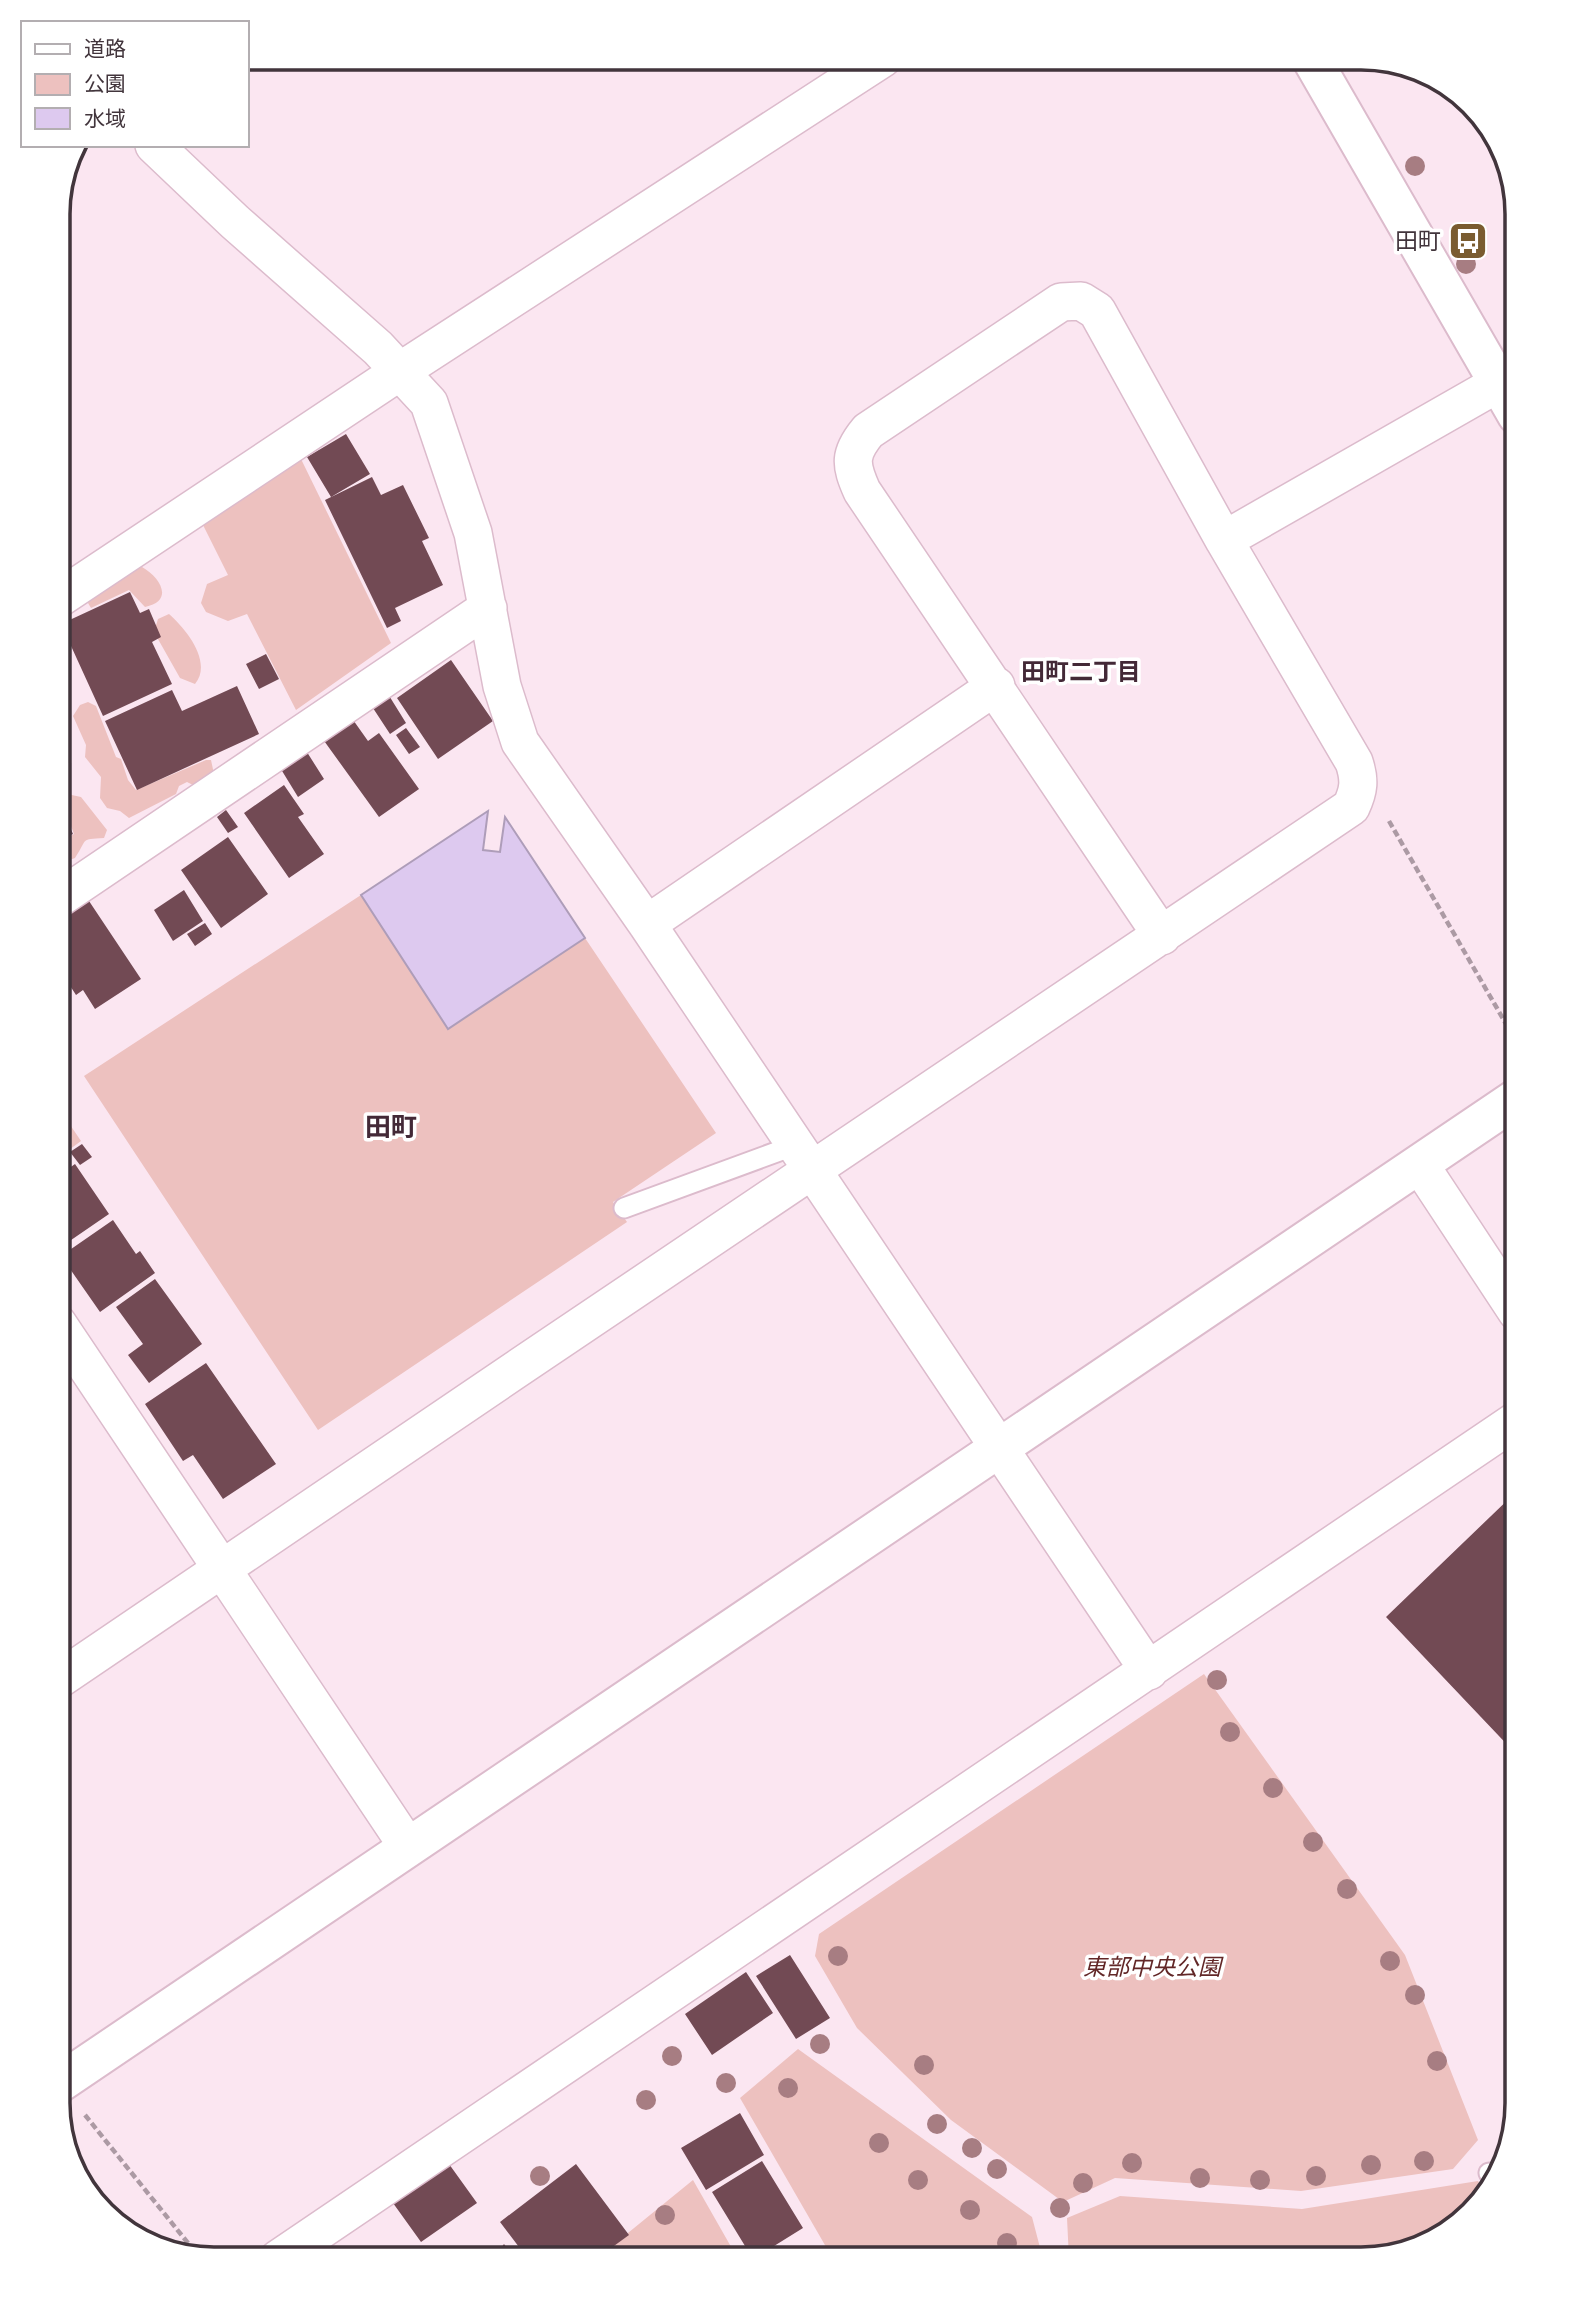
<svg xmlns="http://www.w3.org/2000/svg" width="1575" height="2317" viewBox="0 0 1575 2317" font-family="'Times New Roman','Noto Sans JP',serif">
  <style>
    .green { fill: #edc1bf }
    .water { fill: #ddc9ef; stroke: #ae9db9; stroke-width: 2 }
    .building { fill: #724a54 }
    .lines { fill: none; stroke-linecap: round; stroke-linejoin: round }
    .service-casing { stroke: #dcbbcc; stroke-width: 23 }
    .minor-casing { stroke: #dcbbcc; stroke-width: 40 }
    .tertiary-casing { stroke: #dcbbcc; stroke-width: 42 }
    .path { stroke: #ac9aa4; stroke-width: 4.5; stroke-dasharray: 7 3.5; stroke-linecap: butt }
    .service { stroke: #fff; stroke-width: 19 }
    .minor { stroke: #fff; stroke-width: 37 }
    .tertiary { stroke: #fff; stroke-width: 38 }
    .tree { fill: #a77d82 }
    .labels { text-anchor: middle; stroke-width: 7; stroke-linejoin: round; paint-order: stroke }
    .poi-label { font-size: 23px; fill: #42353c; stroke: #fff; text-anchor: end }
    .park-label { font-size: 23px; font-style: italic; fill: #622727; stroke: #fff }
    .neighbourhood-label { font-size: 24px; font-weight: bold; fill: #432937; stroke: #fff }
    .quarter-label { font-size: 26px; font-weight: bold; fill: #432937; stroke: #fff }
    .rim { fill: none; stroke: #42353c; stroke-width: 3.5 }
  </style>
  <rect width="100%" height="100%" fill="#fbe6f1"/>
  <!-- green -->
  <path class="green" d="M301,459L391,643L296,710L247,614L228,621L206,612L201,603L207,584L228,575L202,523Z
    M142,567C160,577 175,601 145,607L129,590L91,608L88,603L91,593L131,569Z
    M169,614C186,629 213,662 195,684L180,678L154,632L158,619Z
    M88,702L96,706L116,757L121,759L128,780L136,790L206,760H211L214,774L199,788L187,782L179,786L176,794L129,818L120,811L107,808L100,798L101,777L85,757L86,745L73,716L80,705Z
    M58,792L81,797L107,830L104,838C79,840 89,837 75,858L58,864V843L74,834Z
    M361,895L448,1028L585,938L716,1133L613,1202L627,1222L318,1430L84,1076Z
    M58,1107L81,1141L58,1158Z
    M1204,1674L1405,1955L1478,2140L1453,2169L1301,2191L1115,2178L1063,2202L951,2120L857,2028L815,1956L819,1934Z
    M798,2049L1032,2217L1043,2259H833L740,2098Z
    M693,2180L738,2259H596Z
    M1478,2181L1485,2192L1439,2239L1362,2259H1069L1067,2218L1120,2196L1302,2209Z"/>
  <!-- water -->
  <path class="water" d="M488,811L483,850L500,852L505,817L585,938L448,1029L361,895Z"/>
  <!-- building -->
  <path class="building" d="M346,434L370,474L331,497L307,457Z
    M372,477L381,495L403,485L429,538L422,541L443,585L395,608L401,621L387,628L325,500Z
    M130,592L140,613L149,609L161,637L152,642L172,684L103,716L61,624Z
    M266,654L279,679L259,689L246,664Z
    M451,660L493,721L438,759L397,698Z
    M237,686L259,734L137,790L105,721L172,690L182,711Z
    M388,694L406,723L390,734L371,705Z
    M351,717L368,741L379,733L419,789L379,817L322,738Z
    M406,728L420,747L409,754L396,735Z
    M305,749L324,779L298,797L279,766Z
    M284,785L304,814L298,817L324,854L289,878L244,813Z
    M58,801L73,834L58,841Z
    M226,810L238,827L228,833L217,817Z
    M228,837L268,894L221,928L181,870Z
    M184,890L203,921L173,941L154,910Z
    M87,898L141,979L95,1009L83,990L76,995L58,967V917Z
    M205,923L212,934L195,946L187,934Z
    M82,1144L92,1157L80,1165L70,1152Z
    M75,1164L109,1214L58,1249V1176Z
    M113,1220L136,1254L140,1251L155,1273L100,1312L61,1256Z
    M155,1279L202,1344L149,1383L128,1355L143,1344L116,1307Z
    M206,1363L276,1464L223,1499L193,1455L183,1461L145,1404Z
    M1517,1491V1755L1386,1617Z
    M790,1955L830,2018L796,2039L756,1976Z
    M746,1972L773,2013L712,2055L685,2014Z
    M740,2113L764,2155L706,2190L681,2148Z
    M762,2161L803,2228L753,2259L712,2192Z
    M449,2164L477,2203L421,2242L393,2203Z
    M576,2164L629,2235L596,2259H528L500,2222Z
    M504,2244L515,2259H493Z"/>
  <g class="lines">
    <!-- service casing -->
    <g class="service-casing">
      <path id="service" d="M624,1208L793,1146
        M1489,2173L1498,2175"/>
    </g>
    <!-- minor casing -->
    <g class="minor-casing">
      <path id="minor" d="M154,145L235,222L378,348L429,403L473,533L502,686L520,742L647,924L1149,1671
        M1224,540L1499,383
        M58,599L402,370L883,58
        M58,899L488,608
        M647,924L996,686
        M1420,1165L1517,1312
        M58,1324L408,1847
        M58,1680C487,1386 921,1100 1351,807C1359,790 1360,780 1354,762L1224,540L1097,311L1081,301L1061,302L868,431C849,454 850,464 862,491L1162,936
        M278,2259L1517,1420"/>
    </g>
    <!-- tertiary casing -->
    <g class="tertiary-casing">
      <path id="tertiary" d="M1311,58L1517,415
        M58,2084L1517,1098"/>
    </g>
    <!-- path -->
    <path class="path" d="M1389,821L1517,1043
      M85,2115L200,2258"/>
    <!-- service -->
    <use href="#service" class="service"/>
    <!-- minor -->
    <use href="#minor" class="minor"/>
    <!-- tertiary -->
    <use href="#tertiary" class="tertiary"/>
  </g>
  <!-- trees -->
  <g class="tree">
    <circle cx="1415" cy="166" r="10"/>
    <circle cx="1466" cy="264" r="10"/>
    <circle cx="1217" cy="1680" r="10"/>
    <circle cx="1230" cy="1732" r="10"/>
    <circle cx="1273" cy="1788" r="10"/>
    <circle cx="1313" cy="1842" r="10"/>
    <circle cx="1347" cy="1889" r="10"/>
    <circle cx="838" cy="1956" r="10"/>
    <circle cx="1390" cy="1961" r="10"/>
    <circle cx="1415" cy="1995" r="10"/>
    <circle cx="820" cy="2044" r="10"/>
    <circle cx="672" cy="2056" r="10"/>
    <circle cx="1437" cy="2061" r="10"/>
    <circle cx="924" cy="2065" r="10"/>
    <circle cx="726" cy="2083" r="10"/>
    <circle cx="788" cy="2088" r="10"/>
    <circle cx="646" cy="2100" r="10"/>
    <circle cx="937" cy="2124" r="10"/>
    <circle cx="879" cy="2143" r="10"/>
    <circle cx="972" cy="2148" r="10"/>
    <circle cx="1424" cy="2161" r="10"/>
    <circle cx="1132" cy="2163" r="10"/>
    <circle cx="1371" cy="2165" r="10"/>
    <circle cx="997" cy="2169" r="10"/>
    <circle cx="540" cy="2176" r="10"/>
    <circle cx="1316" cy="2176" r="10"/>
    <circle cx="1200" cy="2178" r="10"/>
    <circle cx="918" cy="2180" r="10"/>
    <circle cx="1260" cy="2180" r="10"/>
    <circle cx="1083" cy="2183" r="10"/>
    <circle cx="1060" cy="2208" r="10"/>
    <circle cx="970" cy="2210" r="10"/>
    <circle cx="665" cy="2215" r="10"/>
    <circle cx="1007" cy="2243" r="10"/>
  </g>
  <!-- icons -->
  <defs>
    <g id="bus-square" transform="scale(2.0125)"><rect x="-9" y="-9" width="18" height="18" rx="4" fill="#7a5c30" stroke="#fff"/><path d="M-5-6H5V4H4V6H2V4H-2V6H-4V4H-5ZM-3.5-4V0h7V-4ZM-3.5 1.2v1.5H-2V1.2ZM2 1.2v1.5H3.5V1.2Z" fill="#fff"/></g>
  </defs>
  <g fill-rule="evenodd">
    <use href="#bus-square" x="1468" y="241"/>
  </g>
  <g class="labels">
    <!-- poi labels -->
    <g class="poi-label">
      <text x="1441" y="249">田町</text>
    </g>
    <!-- park labels -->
    <g class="park-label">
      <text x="1152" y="1975">東部中央公園</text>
    </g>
    <!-- neighbourhood labels -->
    <g class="neighbourhood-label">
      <text x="1081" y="680">田町二丁目</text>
    </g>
    <!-- quarter labels -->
    <g class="quarter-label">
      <text x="391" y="1136">田町</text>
    </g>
  </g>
  <!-- crop -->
  <path d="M0 0H1575V2317H0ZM214 70H1361A144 144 0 0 1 1505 214V2103A144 144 0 0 1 1361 2247H214A144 144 0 0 1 70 2103V214A144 144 0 0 1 214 70Z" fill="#fff" fill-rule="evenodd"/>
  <path class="rim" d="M214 70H1361A144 144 0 0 1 1505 214V2103A144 144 0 0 1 1361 2247H214A144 144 0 0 1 70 2103V214A144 144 0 0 1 214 70Z"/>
  <!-- legend -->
  <rect x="21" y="21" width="228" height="126" fill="#ffffff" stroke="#b3aeb1" stroke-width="2"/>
  <rect x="35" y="44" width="35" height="10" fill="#ffffff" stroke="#b3aeb1" stroke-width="2"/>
  <text x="84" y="56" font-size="21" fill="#42353c">道路</text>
  <rect x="35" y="74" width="35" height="21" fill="#edc1bf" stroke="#b3aeb1" stroke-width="2"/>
  <text x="84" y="91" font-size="21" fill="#42353c">公園</text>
  <rect x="35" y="108" width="35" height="21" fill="#ddc9ef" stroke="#b3aeb1" stroke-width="2"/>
  <text x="84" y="126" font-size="21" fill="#42353c">水域</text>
</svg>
